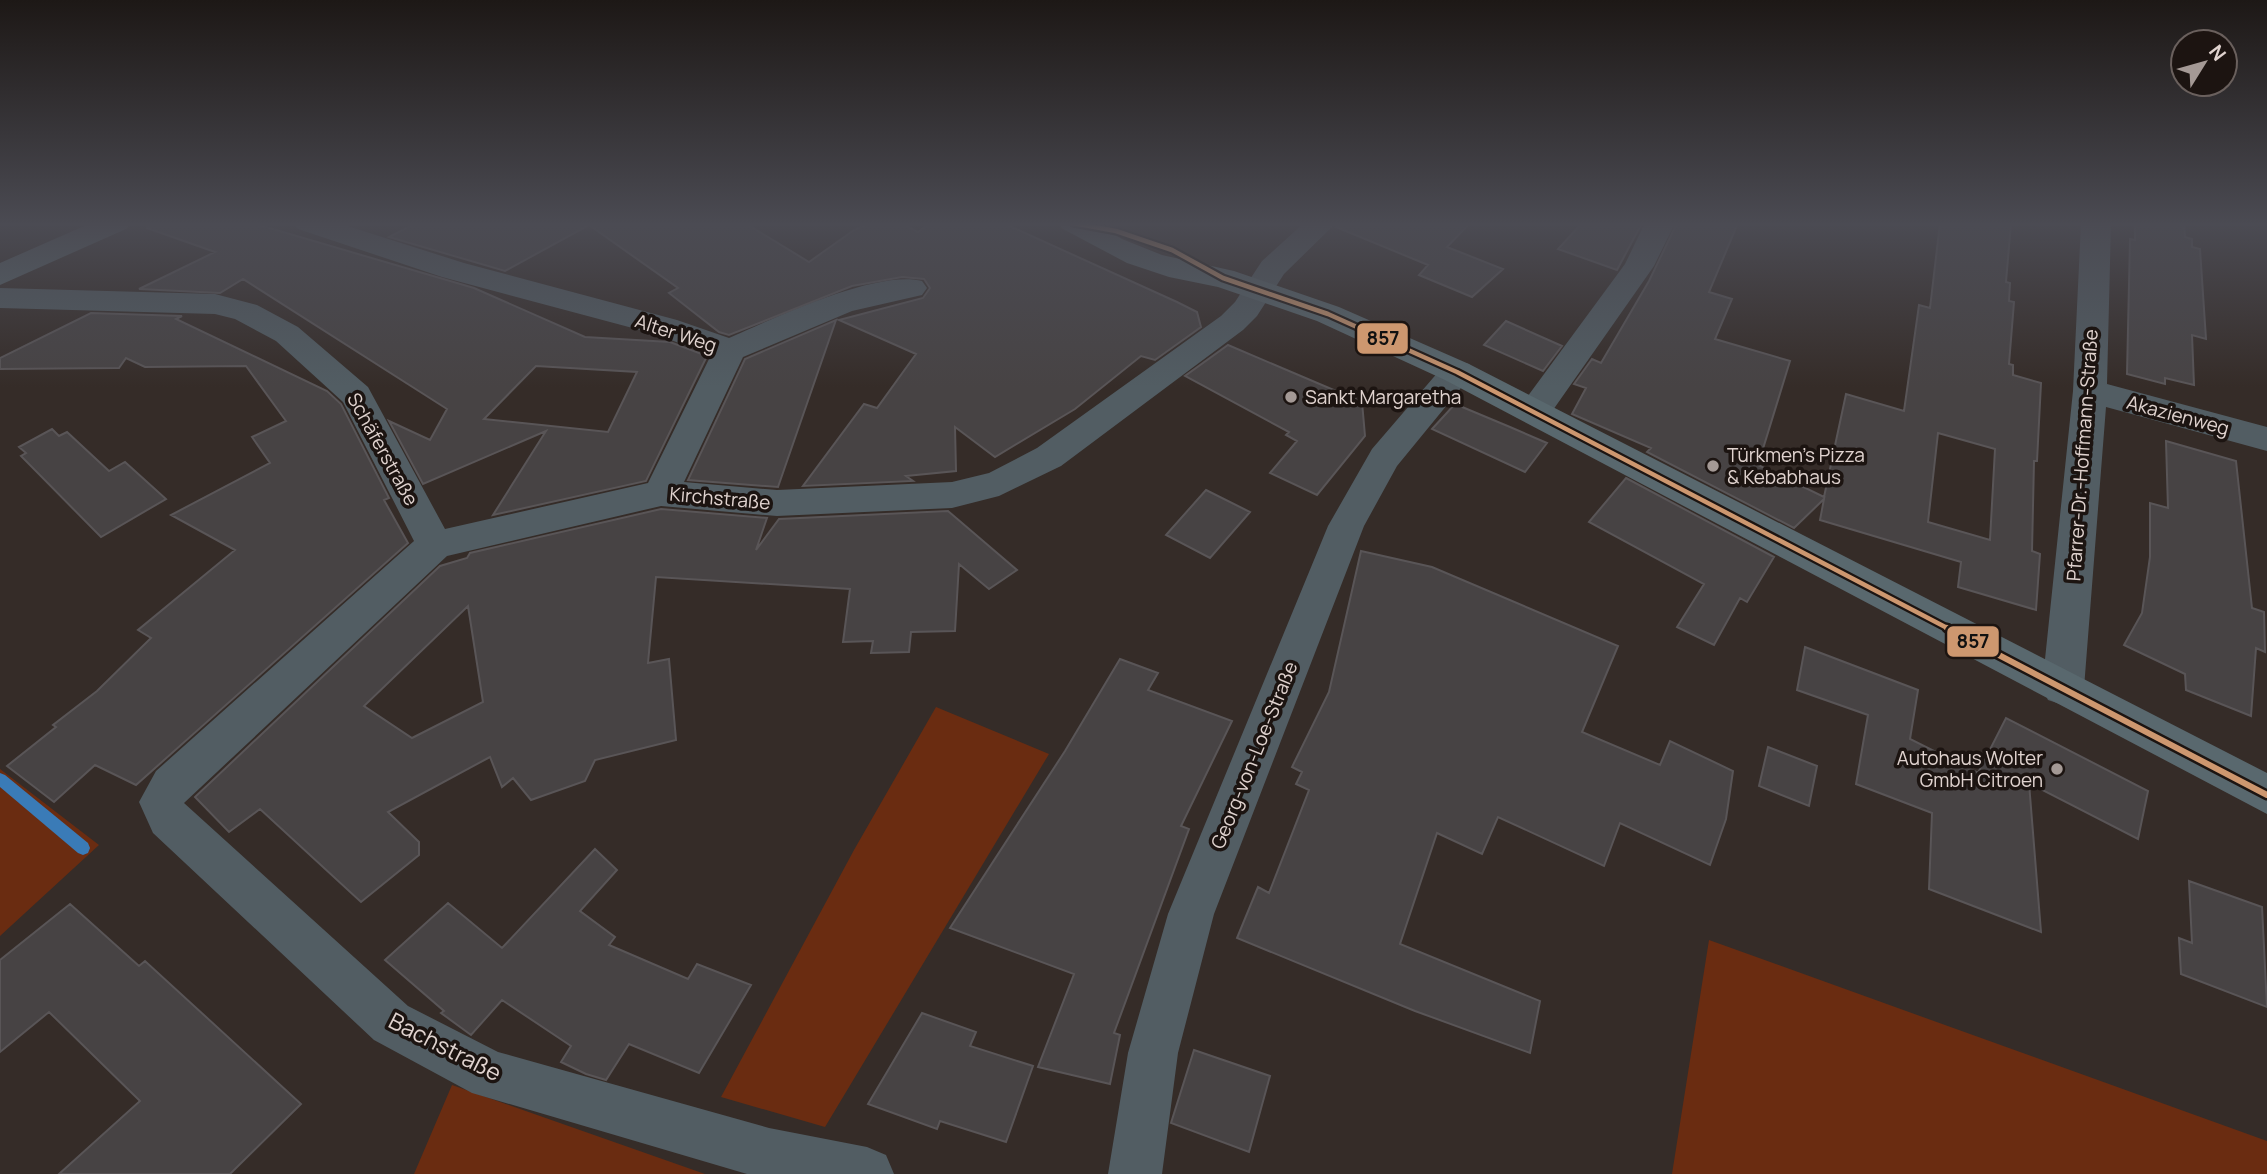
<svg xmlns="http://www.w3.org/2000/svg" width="2267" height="1174" viewBox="0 0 2267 1174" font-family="Manrope,sans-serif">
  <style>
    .green { fill: #6a2c11 }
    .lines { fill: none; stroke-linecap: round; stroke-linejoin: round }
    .stream { fill: #3a7bb7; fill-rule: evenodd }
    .building { fill: #474344; stroke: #595557; stroke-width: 2; fill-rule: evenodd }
    .street { fill: #525d63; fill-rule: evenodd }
    .secondary { fill: #59686e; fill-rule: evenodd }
    .bus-1-far1-casing { stroke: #1c1411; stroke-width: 9 }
    .bus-1-casing { stroke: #1c1411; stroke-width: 11 }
    .bus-1-far1 { stroke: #cd976f; stroke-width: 4.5 }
    .bus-1 { stroke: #cd976f; stroke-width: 6 }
    .poi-dot { fill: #a49995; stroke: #1c1411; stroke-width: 2.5 }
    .labels { text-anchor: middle; stroke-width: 7; stroke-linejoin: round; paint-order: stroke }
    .street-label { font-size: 19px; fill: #e0d3cf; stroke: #1c1411 }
    .poi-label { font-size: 19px; fill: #e0d3cf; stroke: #1c1411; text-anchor: start }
    .near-street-label { font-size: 23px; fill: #e0d3cf; stroke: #1c1411 }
    .line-badge { stroke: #1c1411; stroke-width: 2.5 }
    .pale-badge-label { font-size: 19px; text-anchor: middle; font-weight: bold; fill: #111 }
  </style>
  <rect width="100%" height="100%" fill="#352c28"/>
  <!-- green -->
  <path class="green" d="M936,707L1049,754L825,1127L721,1097L854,850Z
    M0,769L99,845L0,936Z
    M1709,940L2267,1141V1174H1672Z
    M452,1085L705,1174H414Z"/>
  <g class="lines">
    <!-- stream -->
    <path class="stream" d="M0,773L5,775L88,843L90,848L88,853L83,855L78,853L0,787Z"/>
  </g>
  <!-- building -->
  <path class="building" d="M148,223H248L266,227L474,288L585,337L670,342L707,356L646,481L493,515L546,431L423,484L389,421L430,440L447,409L243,279L220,293L139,289L215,252L147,228ZM536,366L637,372L608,432L484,419Z
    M416,223H745L809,262L854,230L870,223H902L918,232L930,223H1003L1177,302L1197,312L1201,327L1155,360L1141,356L1075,409L995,457L955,427L956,471L906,476L913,481L803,486L864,404L877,408L916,354L839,320L923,298L930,288L924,279L902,277L852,286L729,335L719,332L669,293L678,288L589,225L505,271L389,237Z
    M1339,223H1470L1447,247L1503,269L1472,297L1419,275L1428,265L1336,227Z
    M1582,223H1642L1617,270L1558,249Z
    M1677,223H1738L1709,292L1732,299L1715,339L1790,361L1758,465L1824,497L1846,394L1904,411L1919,305L1930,308L1940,223H2011L2006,282L2010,283L2009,301L2014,302L2009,364L2013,365V375L2041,383L2037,461H2034L2032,551L2040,554L2036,610L1958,587L1961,562L1820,520L1824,499L1794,528L1647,452L1651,448L1572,414L1586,388L1574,384L1592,359L1601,363L1649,281ZM1938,433L1995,449L1990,540L1928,522Z
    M2135,223H2184L2185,237L2192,239V247L2200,249L2206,339L2192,335L2194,385L2165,378V384L2127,374L2130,239L2135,240Z
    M91,313L182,316L176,319L327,391L341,404L389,498L384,500L408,543L136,785L95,765L54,802L7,766L56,727L53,725L97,691L151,638L138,630L235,550L171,515L270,463L252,437L286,421L246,366L145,367L126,358L119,368L0,369V358Z
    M836,320L778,487L688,480L745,359Z
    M1506,321L1562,346L1543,371L1484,345Z
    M1228,345L1362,402L1365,436L1317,495L1270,473L1297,441L1286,435L1289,432L1185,376Z
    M1455,404L1510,427L1547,443L1525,472L1432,429Z
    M52,429L59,436L67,432L109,471L125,462L166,499L101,537L21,456L26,453L19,447Z
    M2166,441L2236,461L2252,608L2264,612L2265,652L2256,648L2251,716L2186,690L2185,674L2124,645L2142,613L2150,557V503L2168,508Z
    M1626,478L1774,557L1747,602L1740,598L1714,645L1677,627L1704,584L1589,522Z
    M1206,490L1250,512L1210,558L1166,535Z
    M661,509L767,518L756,550L779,519L948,511L1017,570L989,589L959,564L955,631L911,632L909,652L871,653L873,641L843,642L850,589L656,577L648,663L669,659L676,740L595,760L585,781L531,800L513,778L502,787L490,757L388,812L419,842V855L361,902L260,809L229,832L195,797L440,566L467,558L470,553ZM468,606L483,702L412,738L364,706Z
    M1361,551L1432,567L1618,646L1582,732L1660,765L1670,741L1733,771L1726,819L1710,865L1620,823L1604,866L1498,817L1482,854L1437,833L1400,944L1540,1001L1530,1053L1415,1011L1237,938L1258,887L1269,893L1309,790L1296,784L1302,772L1292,767L1329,692Z
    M1805,647L1918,690L1910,739L1978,773L2006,718L2148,791L2138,839L2029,783L2041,932L1929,889L1932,813L1856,784L1868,715L1797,690Z
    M1120,659L1158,673L1148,690L1232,721L1181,826L1189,829L1114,1033L1120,1035L1110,1084L1038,1067L1074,974L950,928L1065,751Z
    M1768,747L1817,766L1809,806L1759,786Z
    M595,849L617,870L580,911L615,937L609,945L688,979L697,964L751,985L699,1073L629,1044L606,1080L586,1074L561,1062L571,1046L502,1000L471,1035L441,1013L444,1011L385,960L448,903L502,948Z
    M2189,881L2262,907L2267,1007L2181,974L2179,938L2192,943Z
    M70,904L139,966L145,961L301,1104L230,1174H59L140,1101L49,1012L0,1052V960Z
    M922,1013L976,1032L970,1046L1033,1066L1006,1142L940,1121L937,1129L868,1104Z
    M1194,1050L1270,1076L1249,1152L1171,1123Z"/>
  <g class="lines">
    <!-- street -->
    <path class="street" d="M293,223H338L464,263L677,320L729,338C772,319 877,269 922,281L927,288L922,295L852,311L743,357L684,482L777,490L952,482L989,473L1037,448L1221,316L1235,302L1262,261L1304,223H1336L1284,274L1257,316L1243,330L1061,466L999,496L952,508L777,516L661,506L447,556L184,803L408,1006L498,1052L769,1128L867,1147L886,1155L894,1174H747L472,1093L374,1040L153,833L139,802L156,771L414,541L343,402L276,341L235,319L215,314L0,308V288L215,294L257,305L298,327L368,387L445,529L648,483L711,355L655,334L442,277L298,229Z
      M1645,223H1675L1654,266L1546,420L1534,424L1522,420L1517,412L1522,404L1625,264Z
      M2081,223H2111L2107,384L2267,427V451L2106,407L2084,688L2078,700L2063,705L2048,700L2042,688L2073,391Z
      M1457,361L1469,364L1474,372L1397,466L1364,526L1214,914L1178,1053L1162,1174H1108L1128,1053L1168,914L1328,526L1372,449L1445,364Z"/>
    <!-- secondary -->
    <path class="secondary" d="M91,223H131L126,229L0,285V263Z
      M1058,223H1096L1122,239L1162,255L1234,271L1339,307L1469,364L2267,773V814L1445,380L1317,321L1218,287L1169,277L1127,263L1063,229Z"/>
    <!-- bus-1-far1 casing -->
    <g class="bus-1-far1-casing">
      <path id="bus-1-far1" d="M1073,223L1116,231L1172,250L1223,278L1328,314L1457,372L1951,630"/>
    </g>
    <!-- bus-1 casing -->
    <g class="bus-1-casing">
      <path id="bus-1" d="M1947,628L2267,795"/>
    </g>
    <!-- bus-1-far1 -->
    <use href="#bus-1-far1" class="bus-1-far1"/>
    <!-- bus-1 -->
    <use href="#bus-1" class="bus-1"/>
  </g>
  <!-- sky -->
  <linearGradient id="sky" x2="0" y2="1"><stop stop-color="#1d1816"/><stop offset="0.58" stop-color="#4b4b53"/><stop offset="1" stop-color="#4b4b53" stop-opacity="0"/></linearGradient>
  <rect width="2267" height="387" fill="url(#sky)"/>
  <!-- markers -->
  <g class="poi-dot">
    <circle cx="1291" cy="397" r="7"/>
    <circle cx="1713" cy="466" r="7"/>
    <circle cx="2057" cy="769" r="7"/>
  </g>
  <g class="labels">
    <!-- street labels -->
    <g class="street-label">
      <text transform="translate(676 333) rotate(18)" y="7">Alter Weg</text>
      <text transform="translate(2178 415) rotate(15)" y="7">Akazienweg</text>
      <text transform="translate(383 449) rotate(61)" y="7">Schäferstraße</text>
      <text transform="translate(2082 455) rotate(-86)" y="7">Pfarrer-Dr.-Hoffmann-Straße</text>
      <text transform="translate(720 498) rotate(5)" y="7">Kirchstraße</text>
      <text transform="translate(1254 755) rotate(-68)" y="7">Georg-von-Loe-Straße</text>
    </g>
    <!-- poi labels -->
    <g class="poi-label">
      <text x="1305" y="404">Sankt Margaretha</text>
      <text x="1727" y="462">Türkmen's Pizza<tspan x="1727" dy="22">&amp; Kebabhaus</tspan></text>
      <text x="2043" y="765" text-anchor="end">Autohaus Wolter<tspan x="2043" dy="22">GmbH Citroen</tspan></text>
    </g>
    <!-- near-street labels -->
    <g class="near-street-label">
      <text transform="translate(445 1047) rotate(27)" y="8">Bachstraße</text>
    </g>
  </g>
  <g class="line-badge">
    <rect x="1356" y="322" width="53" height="33" rx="7" fill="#cd976f"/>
    <rect x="1946" y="625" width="54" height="33" rx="7" fill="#cd976f"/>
  </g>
  <g class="pale-badge-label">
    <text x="1383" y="345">857</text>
    <text x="1973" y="648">857</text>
  </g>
  <!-- north arrow -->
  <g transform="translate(2204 63) rotate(53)"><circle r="33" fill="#1c1411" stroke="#6a605d" stroke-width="2"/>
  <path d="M0-5L12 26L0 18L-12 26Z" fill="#a49995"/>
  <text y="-10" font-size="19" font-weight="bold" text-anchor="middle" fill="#e0d3cf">N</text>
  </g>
</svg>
